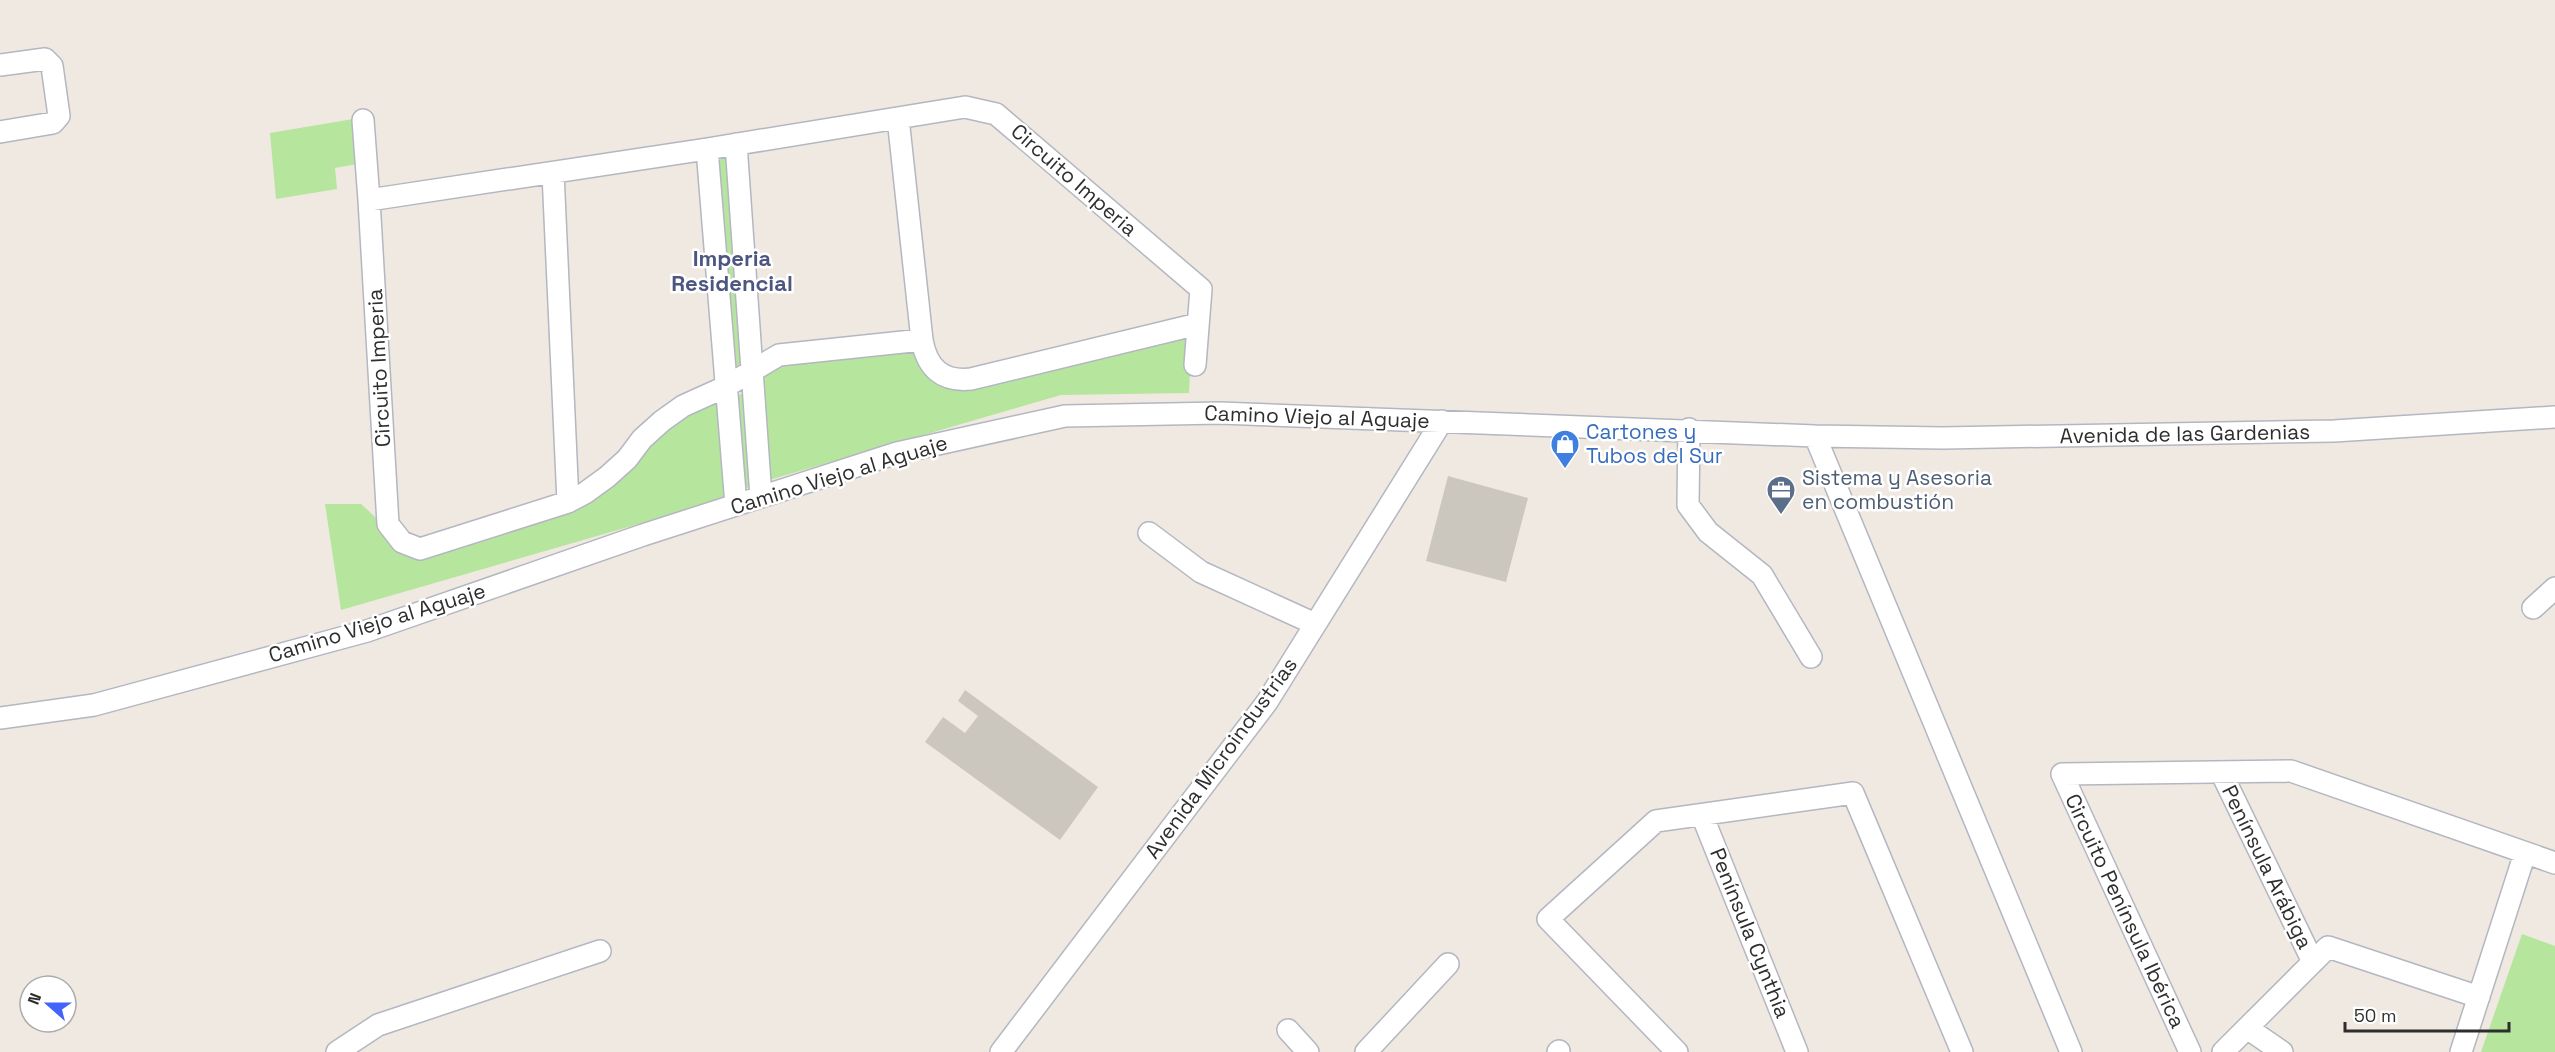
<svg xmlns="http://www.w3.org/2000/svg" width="2555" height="1052" viewBox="0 0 2555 1052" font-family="'Space Grotesk',sans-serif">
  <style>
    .green { fill: #b6e59e }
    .building { fill: #cbc7bf }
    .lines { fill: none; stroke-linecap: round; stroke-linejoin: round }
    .minor-casing { stroke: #b4b7c1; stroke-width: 24 }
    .minor { stroke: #fff; stroke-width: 21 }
    .labels { text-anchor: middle; stroke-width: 5; stroke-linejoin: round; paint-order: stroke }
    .street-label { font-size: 21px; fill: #2e2e2e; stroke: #fff }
    .shop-label { font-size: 21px; fill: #366cbe; stroke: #fff; text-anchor: start }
    .service-label { font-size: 21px; fill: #4e5e75; stroke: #fff; text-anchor: start }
    .neighbourhood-label { font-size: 22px; font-weight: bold; fill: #4d5680; stroke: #fff }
  </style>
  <rect width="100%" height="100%" fill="#efe9e1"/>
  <!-- green -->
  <path class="green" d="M353,119L357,164L335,168L337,189L276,199L270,133Z
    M724,155L728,159L743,364L737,366L733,362L718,162L719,157Z
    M1192,331L1189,393L1061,395L769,480L763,372L779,362L916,349L951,385Z
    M743,393L752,486L743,489L737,396Z
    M719,394L725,499L341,610L325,504H361L386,527L398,546L568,506L645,442Z
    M2522,934L2555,946V1052H2481Z"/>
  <!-- building -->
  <path class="building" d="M1448,476L1528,498L1506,582L1426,561Z
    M965,690L1098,787L1060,840L925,742L943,717L965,733L978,716L958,701Z"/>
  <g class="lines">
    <!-- minor casing -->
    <g class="minor-casing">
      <path id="minor" d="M0,65L45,59L52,66L59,116L53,123L0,132
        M898,118L922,340
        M363,120L369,200
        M736,144L761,497
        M707,149L736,505
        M553,173L568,502
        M1195,365L1201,289L996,114L965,107L707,149L369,200L388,524L402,542L420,549L568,502L585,493L607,477L627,459L642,439L662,421L683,406L725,387L779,355L922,340C927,368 942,382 971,379L1198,324
        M1689,429L1688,505L1708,532L1762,575L1811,657
        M1815,436L2071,1052
        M1149,533L1201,572L1315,624
        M2533,608L2555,588
        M0,718L94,705L367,631L643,535L897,453L1065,416L1220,413L1815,436L1943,438L2334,431L2555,417
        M2221,772L2313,962
        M1702,815L1797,1052
        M2247,1028L2282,1052
        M1288,1030L1308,1052
        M337,1052L378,1025L600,951
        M1001,1052L1267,702L1442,421
        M1366,1052L1448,964
        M1558,1052L1559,1051
        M1677,1052L1548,919L1656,821L1853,793L1962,1052
        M2190,1052L2062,774L2291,771L2555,863
        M2223,1052L2328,947L2479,997
        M2461,1052L2525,853"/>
    </g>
    <!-- minor -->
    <use href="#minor" class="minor"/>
  </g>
  <!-- icons -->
  <defs>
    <g id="shop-pin" transform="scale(1.5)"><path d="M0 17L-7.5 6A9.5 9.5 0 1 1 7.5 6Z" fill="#3f7fe0" stroke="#fff"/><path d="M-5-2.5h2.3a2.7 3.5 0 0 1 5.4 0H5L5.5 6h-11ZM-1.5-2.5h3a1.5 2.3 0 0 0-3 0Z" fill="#fff"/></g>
    <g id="office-pin" transform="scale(1.5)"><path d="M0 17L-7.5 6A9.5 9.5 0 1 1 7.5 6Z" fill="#5c6f8a" stroke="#fff"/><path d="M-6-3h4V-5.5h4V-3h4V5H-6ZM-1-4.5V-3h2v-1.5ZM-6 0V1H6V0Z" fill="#fff"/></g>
  </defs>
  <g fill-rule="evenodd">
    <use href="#shop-pin" x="1565" y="444"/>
    <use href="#office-pin" x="1781" y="490"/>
  </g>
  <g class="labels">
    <!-- street labels -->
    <g class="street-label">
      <text transform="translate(1074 180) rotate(41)" y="7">Circuito Imperia</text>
      <text transform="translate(379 368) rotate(-93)" y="7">Circuito Imperia</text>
      <text transform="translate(1317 417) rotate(2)" y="7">Camino Viejo al Aguaje</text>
      <text transform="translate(2185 434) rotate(-1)" y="7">Avenida de las Gardenias</text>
      <text transform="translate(839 475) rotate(-17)" y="7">Camino Viejo al Aguaje</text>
      <text transform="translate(377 623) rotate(-17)" y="7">Camino Viejo al Aguaje</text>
      <text transform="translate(1221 758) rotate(-54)" y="7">Avenida Microindustrias</text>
      <text transform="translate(2267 867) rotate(64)" y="7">Península Arábiga</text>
      <text transform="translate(2125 911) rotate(65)" y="7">Circuito Península Ibérica</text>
      <text transform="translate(1750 933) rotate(68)" y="7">Península Cynthia</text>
    </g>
    <!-- shop labels -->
    <g class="shop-label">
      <text x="1586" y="439">Cartones y<tspan x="1586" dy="24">Tubos del Sur</tspan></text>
    </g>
    <!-- service labels -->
    <g class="service-label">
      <text x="1802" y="485">Sistema y Asesoria<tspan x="1802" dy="24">en combustión</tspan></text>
    </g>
    <!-- neighbourhood labels -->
    <g class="neighbourhood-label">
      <text x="732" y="266">Imperia<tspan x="732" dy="25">Residencial</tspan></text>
    </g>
  </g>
  <!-- north arrow -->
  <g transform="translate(48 1004) rotate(291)"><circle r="28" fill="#ffffff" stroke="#ababab" stroke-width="1.5"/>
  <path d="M0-4.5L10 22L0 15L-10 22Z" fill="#4264fb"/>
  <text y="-9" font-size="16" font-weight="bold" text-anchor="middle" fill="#2e2e2e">N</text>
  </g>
  <!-- scale -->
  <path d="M2345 1022v9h164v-9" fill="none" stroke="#2e2e2e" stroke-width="3"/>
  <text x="2354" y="1022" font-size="18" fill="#2e2e2e" stroke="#ffffff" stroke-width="4.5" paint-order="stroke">50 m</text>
</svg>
